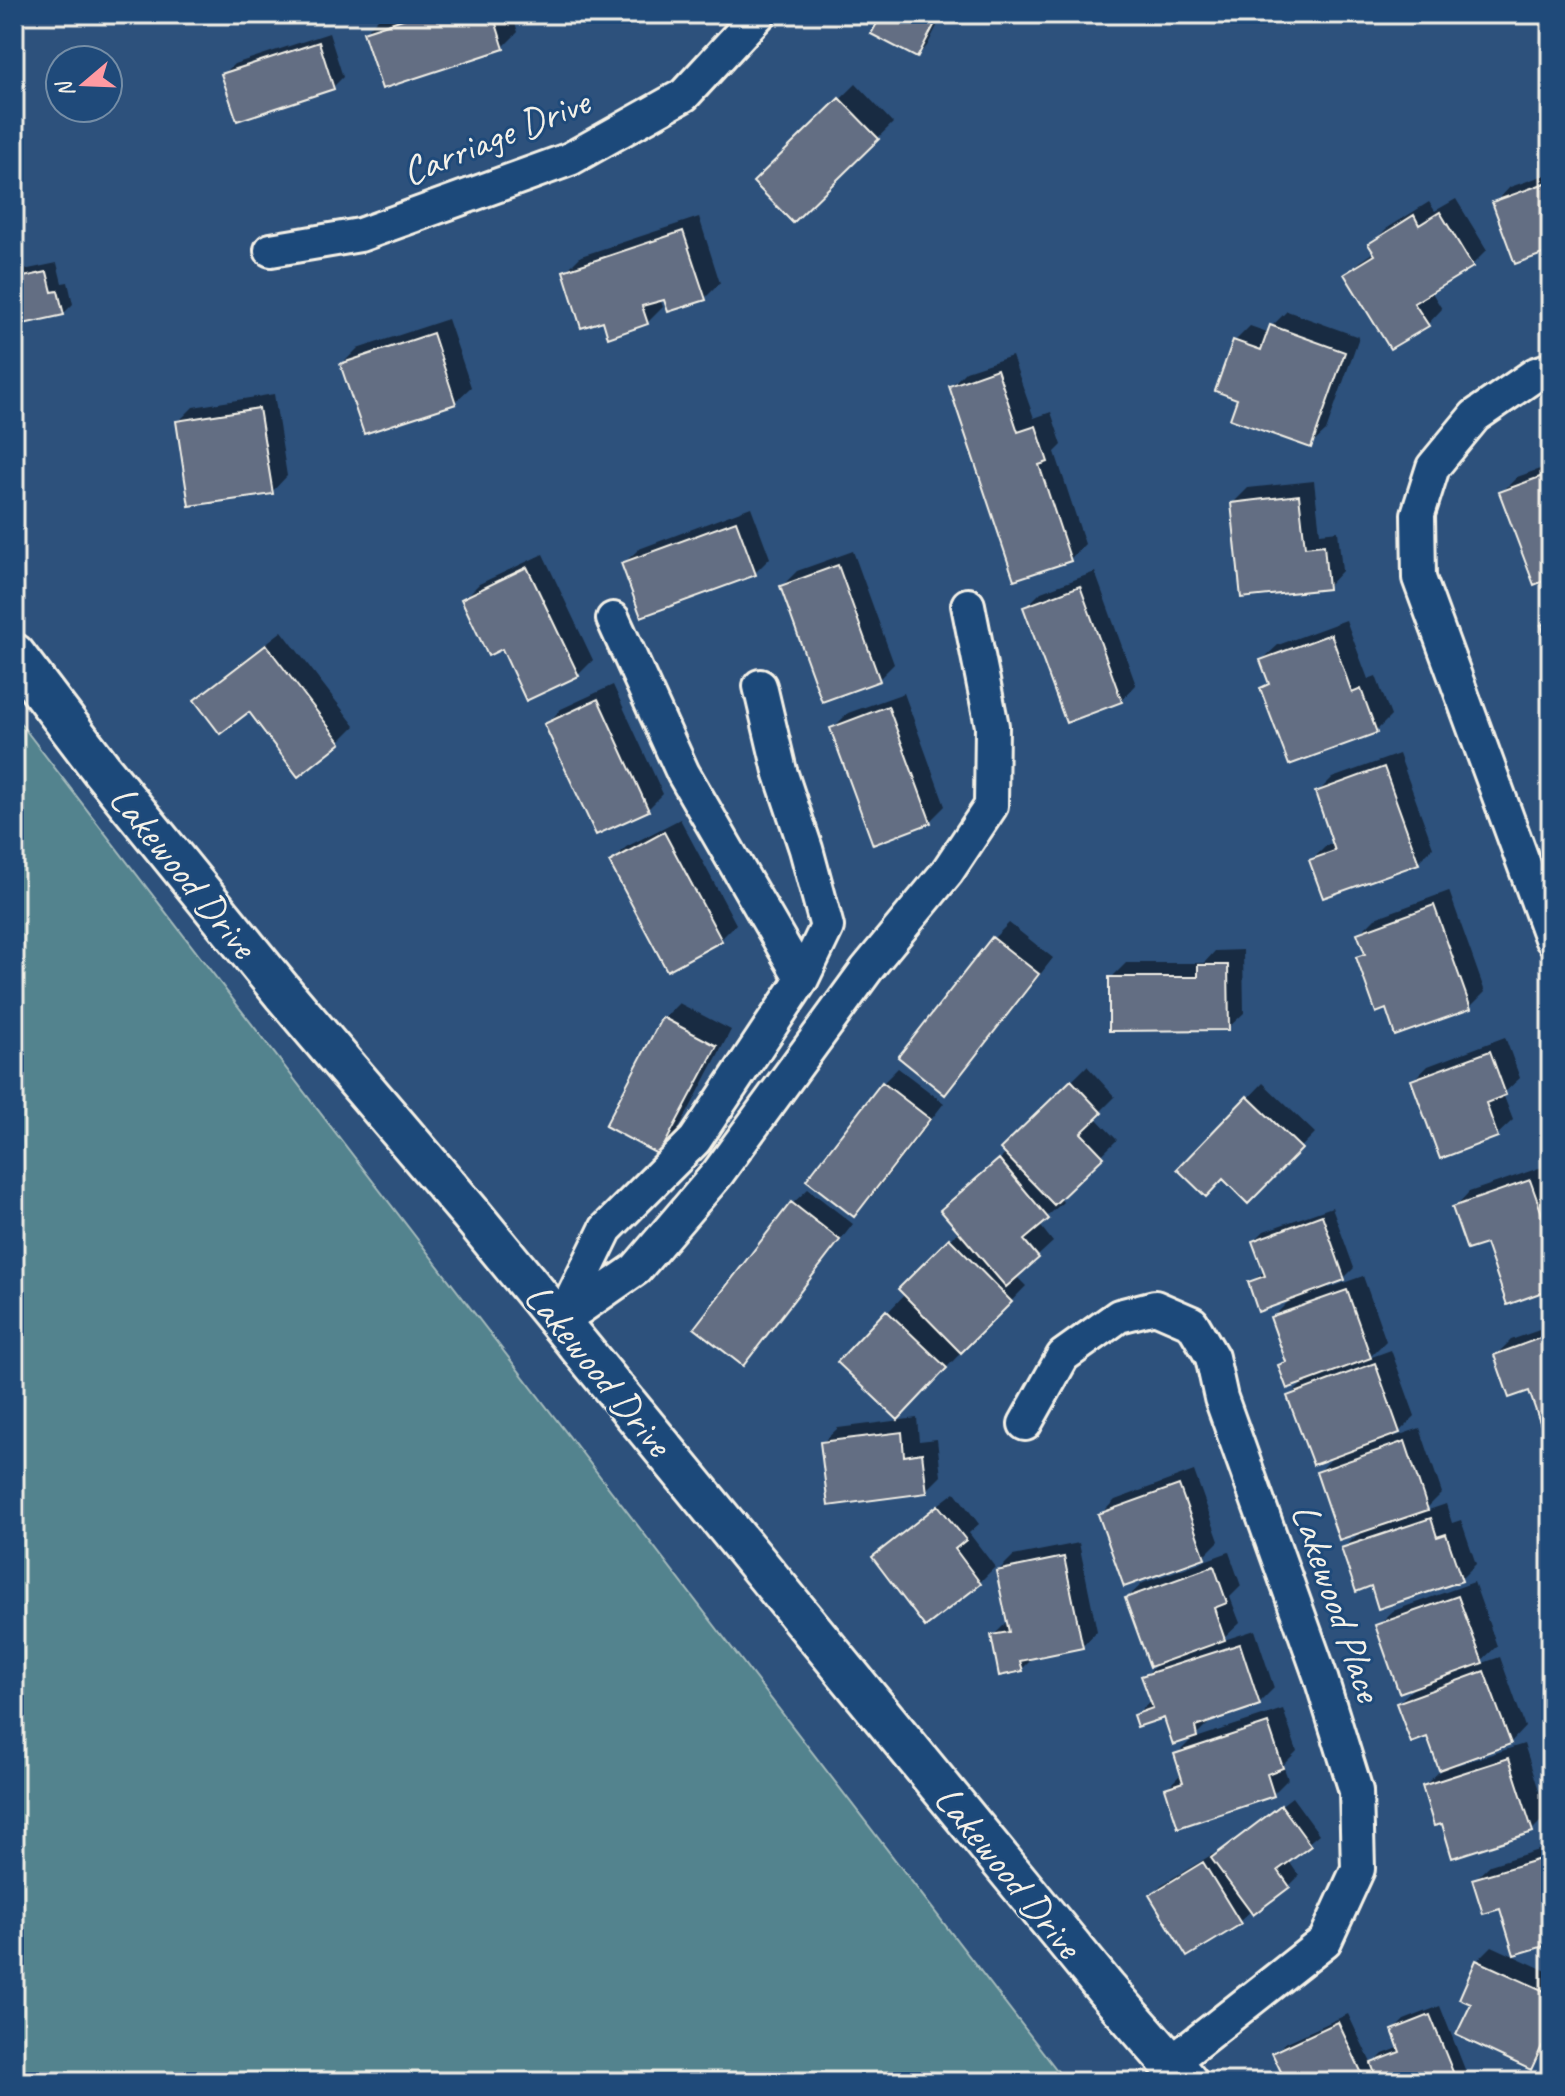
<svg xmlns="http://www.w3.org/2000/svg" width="1565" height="2096" viewBox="0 0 1565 2096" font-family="Caveat,sans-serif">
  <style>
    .green { fill: #53838e; stroke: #a4babb; stroke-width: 2 }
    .shadow { fill: #0007 }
    .building { fill: #636e83; stroke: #f4f1e8; stroke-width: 2 }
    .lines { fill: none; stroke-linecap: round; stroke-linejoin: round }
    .minor-casing { stroke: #f4f1e8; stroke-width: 38 }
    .tertiary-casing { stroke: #f4f1e8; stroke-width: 46 }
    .minor { stroke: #1f4a7a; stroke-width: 32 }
    .tertiary { stroke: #1f4a7a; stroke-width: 40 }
    .labels { text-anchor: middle; stroke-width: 6; stroke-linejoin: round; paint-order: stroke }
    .street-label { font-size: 40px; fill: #f4f1e8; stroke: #1f4a7a }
  </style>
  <rect width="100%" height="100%" fill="#2d517c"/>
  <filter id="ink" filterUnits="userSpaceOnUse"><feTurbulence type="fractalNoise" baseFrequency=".0125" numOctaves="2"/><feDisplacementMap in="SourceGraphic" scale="16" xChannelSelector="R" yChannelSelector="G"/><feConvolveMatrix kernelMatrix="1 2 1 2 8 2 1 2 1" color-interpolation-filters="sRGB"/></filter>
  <g filter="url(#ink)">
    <!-- green -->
    <path class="green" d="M14,715L1066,2082H14Z"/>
    <!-- shadow -->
    <path class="shadow" d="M390,14H512L518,32L503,47L365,32L380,17Z
      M884,14H943L927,46L917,56Z
      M329,33L343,77L333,87L224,74L234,64Z
      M856,84L893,123L793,220L756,182Z
      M1551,173V249L1495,203L1510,187Z
      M1456,199L1487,250L1472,265L1431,291L1442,309L1427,325L1347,275L1362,260L1375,251L1371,244L1386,229L1429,202L1435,211Z
      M699,217L720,283L705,298L660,299L663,307L647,323L605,318L565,272L581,256Z
      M57,263L62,283L68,282L73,304L63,314L14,324V272Z
      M1287,311L1359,337L1326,431L1310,446L1240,398L1235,341L1250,326L1270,333L1272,326Z
      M448,319L471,387L455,402L342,364L357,349Z
      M1012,356L1034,418L1051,412L1062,445L1055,452L1085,544L1070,559L951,386L966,371Z
      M274,394L287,476L272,492L178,422L193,407Z
      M1551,465V576L1502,492L1517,477Z
      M1314,481L1320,533L1338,531L1342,571L1327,587L1233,503L1248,488Z
      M751,507L770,558L754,574L623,564L639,549Z
      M853,551L894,664L879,679L782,586L797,571Z
      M543,554L593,660L578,675L503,646L464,599L479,584Z
      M1095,572L1136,685L1121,701L1026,607L1041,592Z
      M1346,620L1368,679L1376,676L1391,716L1376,731L1263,688L1270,681L1262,660L1278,645Z
      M282,631L355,726L339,742L249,709L197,700L212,685Z
      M613,685L663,794L648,809L546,725L561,709Z
      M904,693L945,806L930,821L832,729L848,713Z
      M1399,754L1433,847L1418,862L1311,861L1327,845L1335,843L1317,793L1332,778Z
      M680,819L736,924L721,939L611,863L626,847Z
      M1449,891L1485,992L1470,1007H1387L1358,958L1365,950L1360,933L1375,918Z
      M1009,923L1053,958L960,1077L945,1092L900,1057L994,938Z
      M1243,950L1244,1013L1228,1028L1111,978L1126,963H1204L1215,951Z
      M679,1003L731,1030L674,1138L659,1153L608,1125L664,1018Z
      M1505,1037L1520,1078L1503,1094L1513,1120L1497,1135L1413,1081L1428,1066Z
      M1087,1066L1115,1097L1095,1117L1117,1140L1059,1197L1063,1202L1039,1224L1053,1242L1016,1276L1026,1286L913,1402L888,1312L905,1294L901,1289L960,1230L958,1195L1007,1153L1003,1149Z
      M898,1068L944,1103L869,1200L854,1215L883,1083Z
      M1263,1083L1315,1133L1248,1201L1223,1177L1180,1169Z
      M1545,1166L1551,1182V1287L1487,1241L1454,1208L1469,1192Z
      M808,1189L853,1224L758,1348L743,1363L792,1204Z
      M1332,1207L1354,1268L1344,1278L1328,1284L1329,1288L1363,1276L1386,1341L1369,1358L1391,1350L1415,1416L1394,1437L1420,1428L1442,1493L1423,1512L1446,1504L1452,1523L1461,1520L1476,1564L1460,1580L1372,1584L1343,1549L1362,1530L1318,1473L1336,1454L1290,1396L1307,1379L1280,1365L1287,1359L1272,1318L1293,1297L1250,1283L1265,1271L1254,1241L1264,1231Z
      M1551,1326V1432L1530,1389L1496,1355L1511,1340Z
      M917,1418L919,1441L937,1439L941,1476L926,1491L822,1443L838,1428Z
      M1194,1471L1219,1541L1204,1556L1100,1515L1115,1500Z
      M955,1492L979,1524L969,1533L995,1567L980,1582L925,1624L874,1557L889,1542Z
      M1079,1543L1097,1631L1082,1647L1035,1656L1022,1669L993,1636L1009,1620L998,1571L1013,1556Z
      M1229,1552L1241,1586L1230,1597L1240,1623L1221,1641L1255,1630L1274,1688L1259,1703L1212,1720L1193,1739L1283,1709L1297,1751L1283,1765L1288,1779L1273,1794L1167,1788L1182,1773L1176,1755L1195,1736L1165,1716L1136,1715L1152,1700L1144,1677L1159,1662L1127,1598L1143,1583Z
      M1474,1582L1497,1646L1477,1665L1500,1657L1525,1727L1510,1743L1456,1762L1457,1765L1524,1744L1547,1815L1532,1830L1443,1821L1424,1786L1441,1770L1428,1734L1398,1703L1418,1684L1377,1626L1393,1611Z
      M1292,1797L1319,1834L1288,1860L1299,1876L1289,1886L1252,1910L1239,1922L1152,1895L1161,1885L1213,1854L1215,1856Z
      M1551,1846V1942L1502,1906L1474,1880L1490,1865Z
      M1492,1946L1551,1973V2048L1548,2047L1531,2067L1473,2003L1477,1961Z
      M1440,2006L1466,2072L1455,2082H1288L1275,2053L1285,2043L1348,2014L1372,2065L1383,2054L1401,2047L1394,2030L1404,2020Z"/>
    <!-- building -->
    <path class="building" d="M418,14H493L504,49L382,89L363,32Z
      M882,14H940L917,58L871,34Z
      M319,42L334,89L237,121L221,74Z
      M839,98L879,139L793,223L753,182Z
      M1551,181V251L1515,264L1492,202Z
      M1440,212L1473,267L1414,303L1429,326L1390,349L1344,274L1375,255L1368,244L1414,215L1419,225Z
      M683,231L706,300L668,312L664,300L642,306L648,324L608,338L603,321L581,328L563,271Z
      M47,272L52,292L58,291L64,315L14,326V279Z
      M1270,325L1345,352L1311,448L1230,419L1237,399L1215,391L1233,340L1261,350Z
      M433,333L456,404L364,434L340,364Z
      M997,369L1018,432L1036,426L1048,462L1039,465L1071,561L1014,580L949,386Z
      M259,408L273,494L189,506L176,421Z
      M1551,473V578L1534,585L1499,492Z
      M1299,495L1305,547L1324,545L1328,589L1241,598L1231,503Z
      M736,521L756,575L641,617L621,563Z
      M838,565L880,681L822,702L780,586Z
      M527,567L579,676L526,701L502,649L488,656L461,599Z
      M1080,586L1122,702L1066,723L1023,607Z
      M1551,622V653L1541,625Z
      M1331,634L1352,693L1361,689L1377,733L1289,765L1260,688L1269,684L1260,660Z
      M266,645L341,743L298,777L249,712L220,734L194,700Z
      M598,699L649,811L596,835L544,724Z
      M888,706L931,823L873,845L830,728Z
      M1384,767L1419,864L1323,898L1309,860L1335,851L1315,792Z
      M664,832L722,941L667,971L609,862Z
      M1434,905L1471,1009L1395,1036L1386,1009L1376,1013L1356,957L1365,954L1357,933Z
      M992,937L1039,974L945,1095L898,1057Z
      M1198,965H1228L1229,1030L1109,1031V977H1198Z
      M662,1017L717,1046L659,1155L605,1126Z
      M1490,1051L1506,1095L1486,1103L1498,1137L1440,1159L1411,1080Z
      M1071,1080L1102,1113L1081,1133L1104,1157L1054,1205L1000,1149Z
      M882,1082L930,1119L854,1217L806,1180Z
      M1247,1096L1302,1149L1248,1204L1223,1179L1206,1197L1177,1169Z
      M999,1159L1049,1219L1024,1240L1039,1258L1006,1287L940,1210Z
      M1530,1180L1551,1239V1289L1507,1305L1486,1244L1467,1250L1452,1207Z
      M791,1202L840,1240L743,1366L694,1328Z
      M1322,1215L1345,1280L1258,1312L1248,1282L1265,1276L1252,1241Z
      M949,1238L1012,1302L961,1353L898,1289Z
      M1347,1290L1371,1358L1287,1389L1278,1365L1286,1362L1270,1317Z
      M886,1310L947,1368L898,1420L837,1362Z
      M1551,1334V1435L1545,1437L1529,1391L1509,1398L1494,1355Z
      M1375,1363L1400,1433L1313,1465L1287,1396Z
      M902,1432L904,1456L922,1453L927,1493L828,1506L820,1442Z
      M1405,1441L1428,1510L1339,1540L1316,1472Z
      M1179,1485L1205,1558L1124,1587L1098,1514Z
      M938,1505L966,1540L955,1549L981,1584L925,1627L872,1557Z
      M1431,1518L1437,1537L1446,1534L1462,1581L1378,1609L1371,1586L1356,1592L1341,1548Z
      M1064,1557L1083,1648L1020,1661L1023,1671L999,1676L991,1635L1009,1632L996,1571Z
      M1214,1566L1227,1603L1214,1608L1225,1640L1150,1667L1125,1598Z
      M1458,1596L1483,1663L1399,1693L1375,1625Z
      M1240,1644L1260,1705L1195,1727L1197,1737L1173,1745L1164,1718L1137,1727L1133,1715L1153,1708L1141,1676Z
      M1484,1671L1511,1744L1439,1770L1427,1737L1411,1743L1396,1703Z
      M1268,1723L1283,1768L1267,1774L1274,1796L1178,1828L1165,1788L1183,1782L1174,1754Z
      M1509,1758L1533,1832L1452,1858L1442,1824L1434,1826L1422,1786Z
      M1281,1805L1311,1846L1278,1870L1290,1887L1253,1915L1211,1858Z
      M1547,1857L1551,1870V1944L1514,1955L1500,1909L1483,1914L1472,1879Z
      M1203,1862L1241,1924L1187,1957L1149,1895Z
      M1476,1960L1551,1994V2008L1548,2015L1551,2017V2050L1542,2046L1531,2070L1456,2035L1471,2004L1459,1999Z
      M1430,2015L1457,2082H1378L1371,2063L1400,2052L1392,2030Z
      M1338,2022L1366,2082H1286L1272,2053Z"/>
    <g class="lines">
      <!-- minor casing -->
      <g class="minor-casing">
        <path id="minor" d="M271,250L360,235L570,159L684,95L759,14
          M1551,369L1536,374L1475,416L1433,467L1418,514L1419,578L1551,938
          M613,619L683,773L802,979
          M562,1319L606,1229L695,1140L802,979L827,927L806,849L780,771L760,686
          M560,1322L636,1269L718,1173L867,969L947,872L991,806L992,726L968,605
          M1025,1424L1063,1356L1119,1316L1155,1307L1192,1323L1212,1357L1221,1398L1320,1675L1356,1791L1358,1869L1325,1941L1172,2062"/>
      </g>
      <!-- tertiary casing -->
      <g class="tertiary-casing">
        <path id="tertiary" d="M14,654L102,770L283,993L471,1214L1106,1989L1187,2082"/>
      </g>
      <!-- minor -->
      <use href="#minor" class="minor"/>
      <!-- tertiary -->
      <use href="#tertiary" class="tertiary"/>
    </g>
  </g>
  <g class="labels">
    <!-- street labels -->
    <g class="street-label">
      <text transform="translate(495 136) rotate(-22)" y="14">Carriage Drive</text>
      <text transform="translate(184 871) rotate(51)" y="14">Lakewood Drive</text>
      <text transform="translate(599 1369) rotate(51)" y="14">Lakewood Drive</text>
      <text transform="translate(1338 1602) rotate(71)" y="14">Lakewood Place</text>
      <text transform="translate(1009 1871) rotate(51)" y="14">Lakewood Drive</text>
    </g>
  </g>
  <!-- margin -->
  <rect width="1565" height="2096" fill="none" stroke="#1f4a7a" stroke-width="48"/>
  <rect x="24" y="24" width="1517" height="2048" fill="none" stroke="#f4f1e8" stroke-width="3" filter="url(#ink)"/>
  <!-- north arrow -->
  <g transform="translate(84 84) rotate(251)"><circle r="38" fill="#1f4a7a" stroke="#748da6" stroke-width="2"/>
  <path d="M0-6L14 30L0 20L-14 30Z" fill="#ff9aa2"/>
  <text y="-12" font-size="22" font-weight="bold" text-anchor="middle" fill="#f4f1e8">N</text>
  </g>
</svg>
